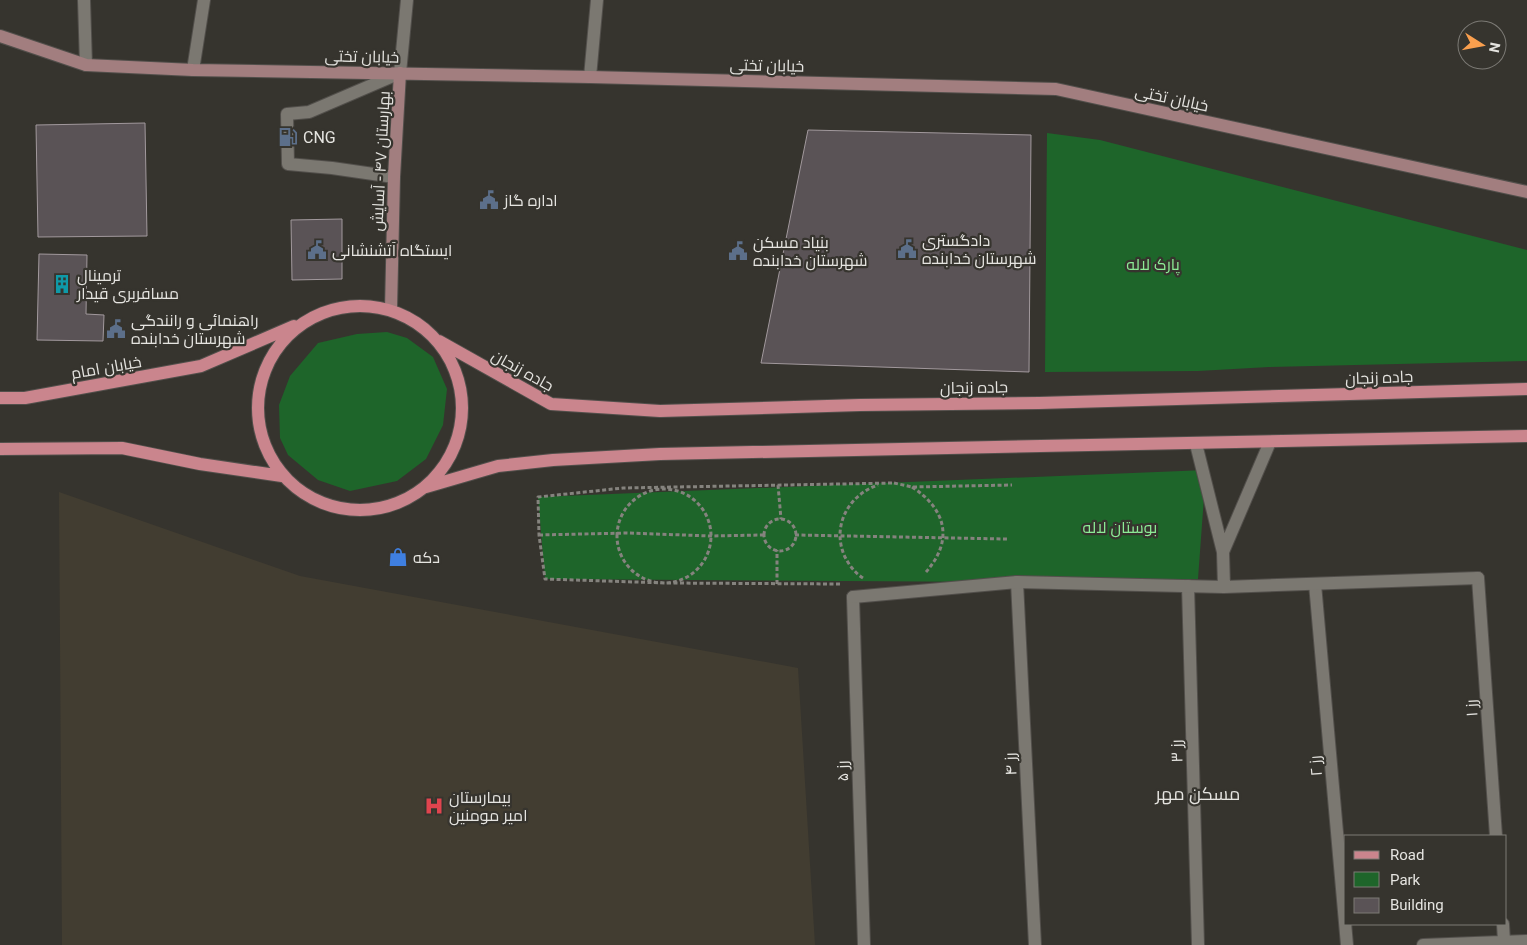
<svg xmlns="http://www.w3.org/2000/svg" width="1527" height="945" viewBox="0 0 1527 945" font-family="Roboto,Cairo,sans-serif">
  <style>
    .built { fill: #423d31 }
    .green { fill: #1e652a }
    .building { fill: #5a5356; stroke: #a2999d }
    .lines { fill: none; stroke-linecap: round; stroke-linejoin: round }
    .lane-casing { stroke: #524f4b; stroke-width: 14 }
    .street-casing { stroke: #524f4b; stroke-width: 14 }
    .secondary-casing { stroke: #524f4b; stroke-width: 14 }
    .primary-casing { stroke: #524f4b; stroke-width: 14 }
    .path { stroke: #85837e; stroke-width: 3; stroke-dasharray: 4 2.5; stroke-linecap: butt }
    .lane { stroke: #7b7871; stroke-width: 12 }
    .street { stroke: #7b7871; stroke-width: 12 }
    .secondary { stroke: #a27e7f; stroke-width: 12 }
    .primary { stroke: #ca858d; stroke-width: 12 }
    .labels { text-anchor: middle; stroke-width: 4.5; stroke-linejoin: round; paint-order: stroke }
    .street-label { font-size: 16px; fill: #e5e4e0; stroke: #36342e }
    .poi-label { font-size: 16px; fill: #e5e4e0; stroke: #36342e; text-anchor: start }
    .park-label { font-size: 16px; fill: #8dec96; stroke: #36342e }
    .neighbourhood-label { font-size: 18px; fill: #e5e4e0; stroke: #36342e }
  </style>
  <rect width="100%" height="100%" fill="#36342e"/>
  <!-- built -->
  <path class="built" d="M59,492L300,576L798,668L815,945H62Z"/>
  <!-- green -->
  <path class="green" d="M1047,133L1100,140L1527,250V361L1269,367L1198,371L1045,372Z
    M387,332L407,338L433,357L447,389L443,425L426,459L397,481L350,491L318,480L288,455L280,438L279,405L290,376L318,343L357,334Z
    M1206,470L1198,579L1002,582L545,579L538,497Z"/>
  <!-- building -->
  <path class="building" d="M145,123L147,236L38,237L36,125Z
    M808,130L1031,135L1029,372L761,363Z
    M342,219V279L292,280L291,220Z
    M39,254L87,255L86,314L104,315L103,341L37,340Z"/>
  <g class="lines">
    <!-- lane casing -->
    <g class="lane-casing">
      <path id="lane" d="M84,0L86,65
        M394,177L332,168L288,164L287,114L309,112L400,73
        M1478,578L1496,836
        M1017,582L1035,945
        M1315,584L1347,945
        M1188,586L1198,945
        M853,597L864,945
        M1503,924L1504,942
        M1423,945L1527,941"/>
    </g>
    <!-- street casing -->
    <g class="street-casing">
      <path id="street" d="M193,70L204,0
        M400,73L407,0
        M590,77L597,0
        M1196,444L1223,552L1270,442
        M1224,587L1478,578
        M853,597L1017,582L1224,587L1223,552"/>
    </g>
    <!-- secondary casing -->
    <g class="secondary-casing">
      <path id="secondary" d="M0,36L86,65L193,70L590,77L1056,89L1527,192
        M391,309L394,177L400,73"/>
    </g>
    <!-- primary casing -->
    <g class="primary-casing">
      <path id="primary" d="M258 408a102 102 0 1 1 204 0a102 102 0 1 1-204 0Z
        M439,341L551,404L660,411L860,405L1039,403L1527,389
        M0,398H25L201,366L294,326
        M0,449L122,448L200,464L282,476
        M426,487L498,466L553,460L660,454L1527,436"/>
    </g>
    <!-- path -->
    <path class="path" d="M894,483L912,487L1012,485
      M778,485L781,519
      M912,487C946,509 954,540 926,572
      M617 536a47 47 0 1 1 94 0a47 47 0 1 1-94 0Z
      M764 535a16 16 0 1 1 32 0a16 16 0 1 1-32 0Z
      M539,535L627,533L711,536L764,535
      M795,535L1007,539
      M863,578C855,573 849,565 845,557C831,527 848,495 878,485
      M777,584V550
      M840,584L666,583L545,579L539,535L538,497L623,488L894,483"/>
    <!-- lane -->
    <use href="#lane" class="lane"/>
    <!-- street -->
    <use href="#street" class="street"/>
    <!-- secondary -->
    <use href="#secondary" class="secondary"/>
    <!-- primary -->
    <use href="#primary" class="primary"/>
  </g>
  <!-- icons -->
  <defs>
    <g id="fuel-bare" transform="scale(1.5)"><path d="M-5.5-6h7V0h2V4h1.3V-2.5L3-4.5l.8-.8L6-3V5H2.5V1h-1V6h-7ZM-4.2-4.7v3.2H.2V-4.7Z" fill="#5c6f8a" stroke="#36342e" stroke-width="2.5" paint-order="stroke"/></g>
    <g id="civic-bare" transform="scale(1.5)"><path d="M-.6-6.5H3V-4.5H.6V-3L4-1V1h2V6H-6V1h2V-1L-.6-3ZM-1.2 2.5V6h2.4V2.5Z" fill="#5c6f8a" stroke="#36342e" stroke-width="2.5" paint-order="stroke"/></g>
    <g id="building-bare" transform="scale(1.5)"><path d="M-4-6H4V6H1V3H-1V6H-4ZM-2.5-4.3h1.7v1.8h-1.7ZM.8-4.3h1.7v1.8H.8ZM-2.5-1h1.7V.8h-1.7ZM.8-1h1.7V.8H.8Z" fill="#0f9aa8" stroke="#36342e" stroke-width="2.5" paint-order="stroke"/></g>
    <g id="shop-bare" transform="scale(1.5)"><path d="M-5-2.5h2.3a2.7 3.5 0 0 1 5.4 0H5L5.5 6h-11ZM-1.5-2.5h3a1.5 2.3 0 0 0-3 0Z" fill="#3f7fe0" stroke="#36342e" stroke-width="2.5" paint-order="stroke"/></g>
    <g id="hospital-bare" transform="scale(1.5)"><path d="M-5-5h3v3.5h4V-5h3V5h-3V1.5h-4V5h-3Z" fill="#e0444e" stroke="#36342e" stroke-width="2.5" paint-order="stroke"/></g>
  </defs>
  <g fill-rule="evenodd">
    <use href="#fuel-bare" x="288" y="137"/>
    <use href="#civic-bare" x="489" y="200"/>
    <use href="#civic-bare" x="907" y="249"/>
    <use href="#civic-bare" x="317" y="250"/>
    <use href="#civic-bare" x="738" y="251"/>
    <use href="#building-bare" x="62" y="284"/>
    <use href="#civic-bare" x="116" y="329"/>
    <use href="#shop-bare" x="398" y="557"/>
    <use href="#hospital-bare" x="434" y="806"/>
  </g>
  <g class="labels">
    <!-- street labels -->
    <g class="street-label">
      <text transform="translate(362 56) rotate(1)" y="6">خیابان تختی</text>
      <text transform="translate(767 65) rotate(1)" y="6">خیابان تختی</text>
      <text transform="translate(1172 98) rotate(12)" y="6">خیابان تختی</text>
      <text transform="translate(380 161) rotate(-87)" y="6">بهارستان ۴۷ - آسایش</text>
      <text transform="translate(106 367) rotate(-10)" y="6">خیابان امام</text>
      <text transform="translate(523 370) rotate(29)" y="6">جاده زنجان</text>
      <text transform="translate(1379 377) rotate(-2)" y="6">جاده زنجان</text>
      <text transform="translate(974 387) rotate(-1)" y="6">جاده زنجان</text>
      <text transform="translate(1471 708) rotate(-94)" y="6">رز ۱</text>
      <text transform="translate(1176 751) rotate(-92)" y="6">رز ۳</text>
      <text transform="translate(1010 764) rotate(-93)" y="6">رز ۴</text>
      <text transform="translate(1315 766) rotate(-95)" y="6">رز ۲</text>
      <text transform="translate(842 771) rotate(-92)" y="6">رز ۵</text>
    </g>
    <!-- poi labels -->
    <g class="poi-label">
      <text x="303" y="143">CNG</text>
      <text x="504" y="206">اداره گاز</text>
      <text x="922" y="246">دادگستری<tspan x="922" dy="18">شهرستان خدابنده</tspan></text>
      <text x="753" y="248">بنیاد مسکن<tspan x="753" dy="18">شهرستان خدابنده</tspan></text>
      <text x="332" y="256">ایستگاه آتشنشانی</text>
      <text x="77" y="281">ترمینال<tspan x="77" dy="18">مسافربری قیدار</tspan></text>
      <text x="131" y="326">راهنمائی و رانندگی<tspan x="131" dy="18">شهرستان خدابنده</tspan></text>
      <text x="413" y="563">دکه</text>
      <text x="449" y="803">بیمارستان<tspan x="449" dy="18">امیر مومنین</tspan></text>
    </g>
    <!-- park labels -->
    <g class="park-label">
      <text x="1153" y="270">پارک لاله</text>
      <text x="1120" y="533">بوستان لاله</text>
    </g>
    <!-- neighbourhood labels -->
    <g class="neighbourhood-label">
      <text x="1198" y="800">مسکن مهر</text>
    </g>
  </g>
  <!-- legend -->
  <rect x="1344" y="835" width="162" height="90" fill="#36342e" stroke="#7c7a75"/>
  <rect x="1354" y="851" width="25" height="8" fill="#ca858d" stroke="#7c7a75"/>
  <text x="1390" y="860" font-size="15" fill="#e5e4e0">Road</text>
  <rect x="1354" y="872" width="25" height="15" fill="#1e652a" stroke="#7c7a75"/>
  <text x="1390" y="885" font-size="15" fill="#e5e4e0">Park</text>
  <rect x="1354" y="898" width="25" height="15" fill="#5a5356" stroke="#7c7a75"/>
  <text x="1390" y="910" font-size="15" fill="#e5e4e0">Building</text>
  <!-- north arrow -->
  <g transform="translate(1482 45) rotate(101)"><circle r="24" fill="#36342e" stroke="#7c7a75"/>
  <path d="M0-4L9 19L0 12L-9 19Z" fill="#fa9f4e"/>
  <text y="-8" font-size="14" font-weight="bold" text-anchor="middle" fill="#e5e4e0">N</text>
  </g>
</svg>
